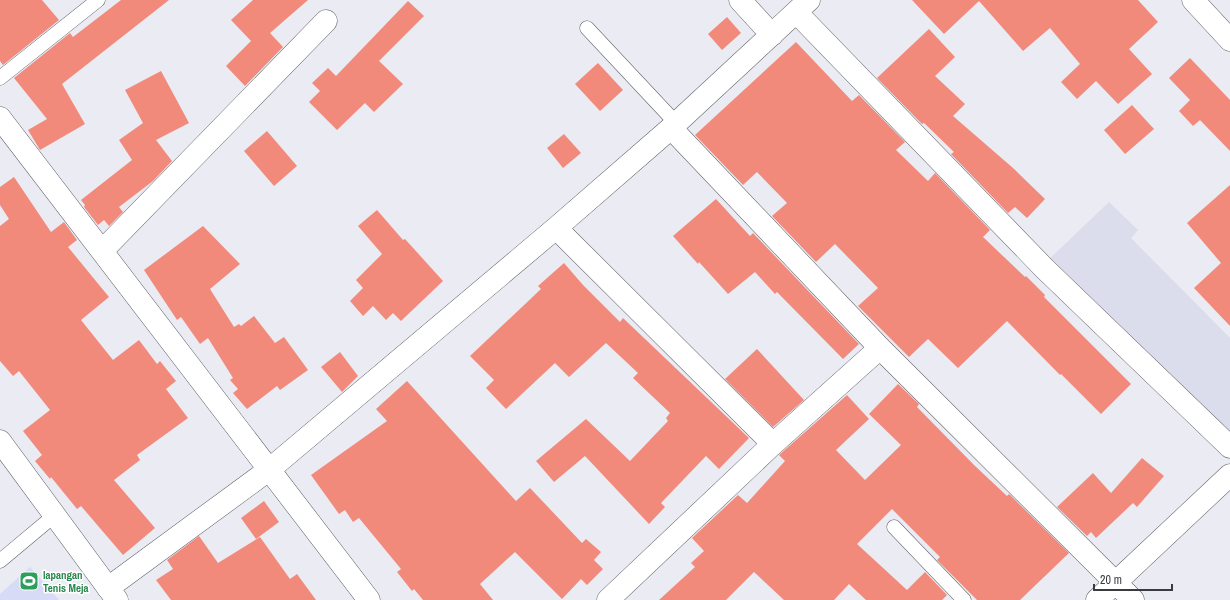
<svg xmlns="http://www.w3.org/2000/svg" width="1230" height="600" viewBox="0 0 1230 600" font-family="'Archivo Narrow',sans-serif">
  <style>
    .built { fill: #dbddec }
    .green { fill: #d7dbf6 }
    .building { fill: #f28a7c }
    .lines { fill: none; stroke-linecap: round; stroke-linejoin: round }
    .lane-casing { stroke: #616269; stroke-width: 15 }
    .street-casing { stroke: #616269; stroke-width: 23 }
    .secondary-casing { stroke: #616269; stroke-width: 23 }
    .lane { stroke: #fff; stroke-width: 14 }
    .street { stroke: #fff; stroke-width: 22 }
    .secondary { stroke: #fff; stroke-width: 22 }
    .labels { text-anchor: middle; stroke-width: 3; stroke-linejoin: round; paint-order: stroke }
    .leisure-label { font-size: 11px; font-weight: bold; fill: #27864d; stroke: #fff; text-anchor: start }
  </style>
  <rect width="100%" height="100%" fill="#eaebf3"/>
  <!-- built -->
  <path class="built" d="M1109,202L1138,230L1131,238L1230,338V438L1044,264Z"/>
  <!-- green -->
  <path class="green" d="M30,567L59,600H0V594Z"/>
  <!-- building -->
  <path class="building" d="M0,0H42L59,20L3,65L0,61Z
    M121,0H169L62,84L85,124L40,150L28,130L47,119L14,78L70,33L73,37Z
    M253,0H308L270,33L283,47L245,86L226,66L251,41L231,20Z
    M912,0H1138L1158,22L1129,49L1152,74L1118,104L1096,81L1077,99L1061,82L1080,64L1050,28L1023,51L979,1L944,34Z
    M408,1L424,16L379,61L403,84L374,112L365,103L337,130L309,102L320,91L312,83L328,68L336,76Z
    M727,17L741,33L722,50L708,34Z
    M929,29L955,57L935,76L965,104L953,116L1013,168L1045,199L1027,218L1015,207L1008,213L951,154L954,152L924,123L922,124L877,78Z
    M796,42L852,101L859,95L905,142L896,150L928,181L935,173L990,230L983,237L1025,277L1026,276L1045,295L1044,297L1131,384L1101,414L1061,374L1060,375L1007,321L958,368L928,339L909,357L858,306L878,288L835,244L816,262L772,216L787,203L757,172L743,185L695,135Z
    M1190,58L1230,100V151L1200,120L1193,126L1179,111L1190,100L1169,78Z
    M598,63L623,90L600,111L575,84Z
    M161,71L189,123L156,140L172,161L153,181L119,207L123,212L109,226L104,220L98,225L84,207L85,205L81,200L132,160L119,140L143,123L125,90Z
    M1132,105L1154,129L1125,154L1104,130Z
    M267,131L297,166L274,186L244,151Z
    M564,134L581,153L563,168L547,148Z
    M14,177L51,232L64,222L77,240L68,247L109,297L81,320L113,360L139,340L157,364L160,361L176,381L166,389L188,418L137,455L140,460L114,480L155,528L123,555L81,506L77,509L51,477L50,479L35,461L42,455L23,431L50,410L19,371L13,376L0,361V226L9,219L0,205V187Z
    M1230,185V326L1194,288L1221,263L1187,223Z
    M716,199L750,236L753,233L859,344L843,359L777,292L775,294L755,272L728,294L699,262L698,264L673,236Z
    M377,210L403,240L405,239L443,281L401,321L393,313L386,320L373,306L363,316L350,301L363,288L356,280L382,254L358,226Z
    M203,226L240,264L210,289L234,327L239,324L241,326L254,316L275,343L284,337L308,370L280,390L277,386L247,409L233,393L238,389L230,380L233,378L208,338L200,344L181,317L177,320L144,270Z
    M564,263L583,285L620,322L623,318L749,438L719,469L706,456L661,503L665,507L649,524L585,456L554,482L536,461L586,419L630,461L668,421L666,418L670,413L633,378L638,373L606,343L569,377L555,363L506,409L486,388L494,380L470,356L541,289L538,286Z
    M757,349L804,400L773,427L725,379Z
    M340,352L358,376L342,392L321,367Z
    M407,381L516,501L530,488L582,543L586,539L601,552L594,560L603,569L587,585L581,579L562,599L515,552L480,584L493,600H423L414,589L412,591L397,572L401,569L359,518L353,522L345,510L339,514L311,475L387,421L376,409Z
    M898,384L919,404L917,407L974,465L1007,496L1009,494L1069,553L1020,600H977L937,560L940,557L892,509L857,544L907,590L925,572L947,595L942,600H866L849,584L834,600H784L754,572L726,600H659L695,567L691,563L704,551L692,538L738,495L747,503L785,461L779,455L847,395L869,419L836,450L865,480L901,445L869,414Z
    M1142,458L1164,476L1137,507L1133,503L1096,538L1091,532L1087,536L1057,507L1093,473L1111,493Z
    M264,501L279,522L256,539L241,518Z
    M199,536L218,563L260,537L290,579L297,574L316,600H171L156,580L173,569L167,560Z"/>
  <g class="lines">
    <!-- lane casing -->
    <g class="lane-casing">
      <path id="lane" d="M587,28L676,123
        M0,78L98,0
        M894,527L964,600
        M0,561L55,515"/>
    </g>
    <!-- street casing -->
    <g class="street-casing">
      <path id="street" d="M740,0L772,35
        M1193,0L1230,40
        M796,12L1045,269L1230,447
        M0,118L369,600
        M671,128L880,348L1133,600
        M556,228L773,444
        M102,251L326,21
        M108,588L270,469L556,228L671,128L809,0
        M608,600L773,444L880,348"/>
    </g>
    <!-- secondary casing -->
    <g class="secondary-casing">
      <path id="secondary" d="M0,441L117,600
        M1097,600L1230,475"/>
    </g>
    <!-- lane -->
    <use href="#lane" class="lane"/>
    <!-- street -->
    <use href="#street" class="street"/>
    <!-- secondary -->
    <use href="#secondary" class="secondary"/>
  </g>
  <!-- icons -->
  <defs>
    <g id="stadium-square" transform="scale(1)"><rect x="-9" y="-9" width="18" height="18" rx="4" fill="#2e9e5b" stroke="#fff"/><path d="M0-5a6.5 5 0 1 0 0 10a6.5 5 0 1 0 0-10ZM-3.5-1.8h7v3.6h-7Z" fill="#fff"/></g>
  </defs>
  <g fill-rule="evenodd">
    <use href="#stadium-square" x="29" y="581"/>
  </g>
  <g class="labels">
    <!-- leisure labels -->
    <g class="leisure-label">
      <text x="43" y="579">lapangan<tspan x="43" dy="13">Tenis Meja</tspan></text>
    </g>
  </g>
  <!-- scale -->
  <path d="M1094 584v6h78v-6" fill="none" stroke="#3a3b3e" stroke-width="2"/>
  <text x="1100" y="584" font-size="12" fill="#3a3b3e" stroke="#ffffff" stroke-width="3" paint-order="stroke">20 m</text>
</svg>
